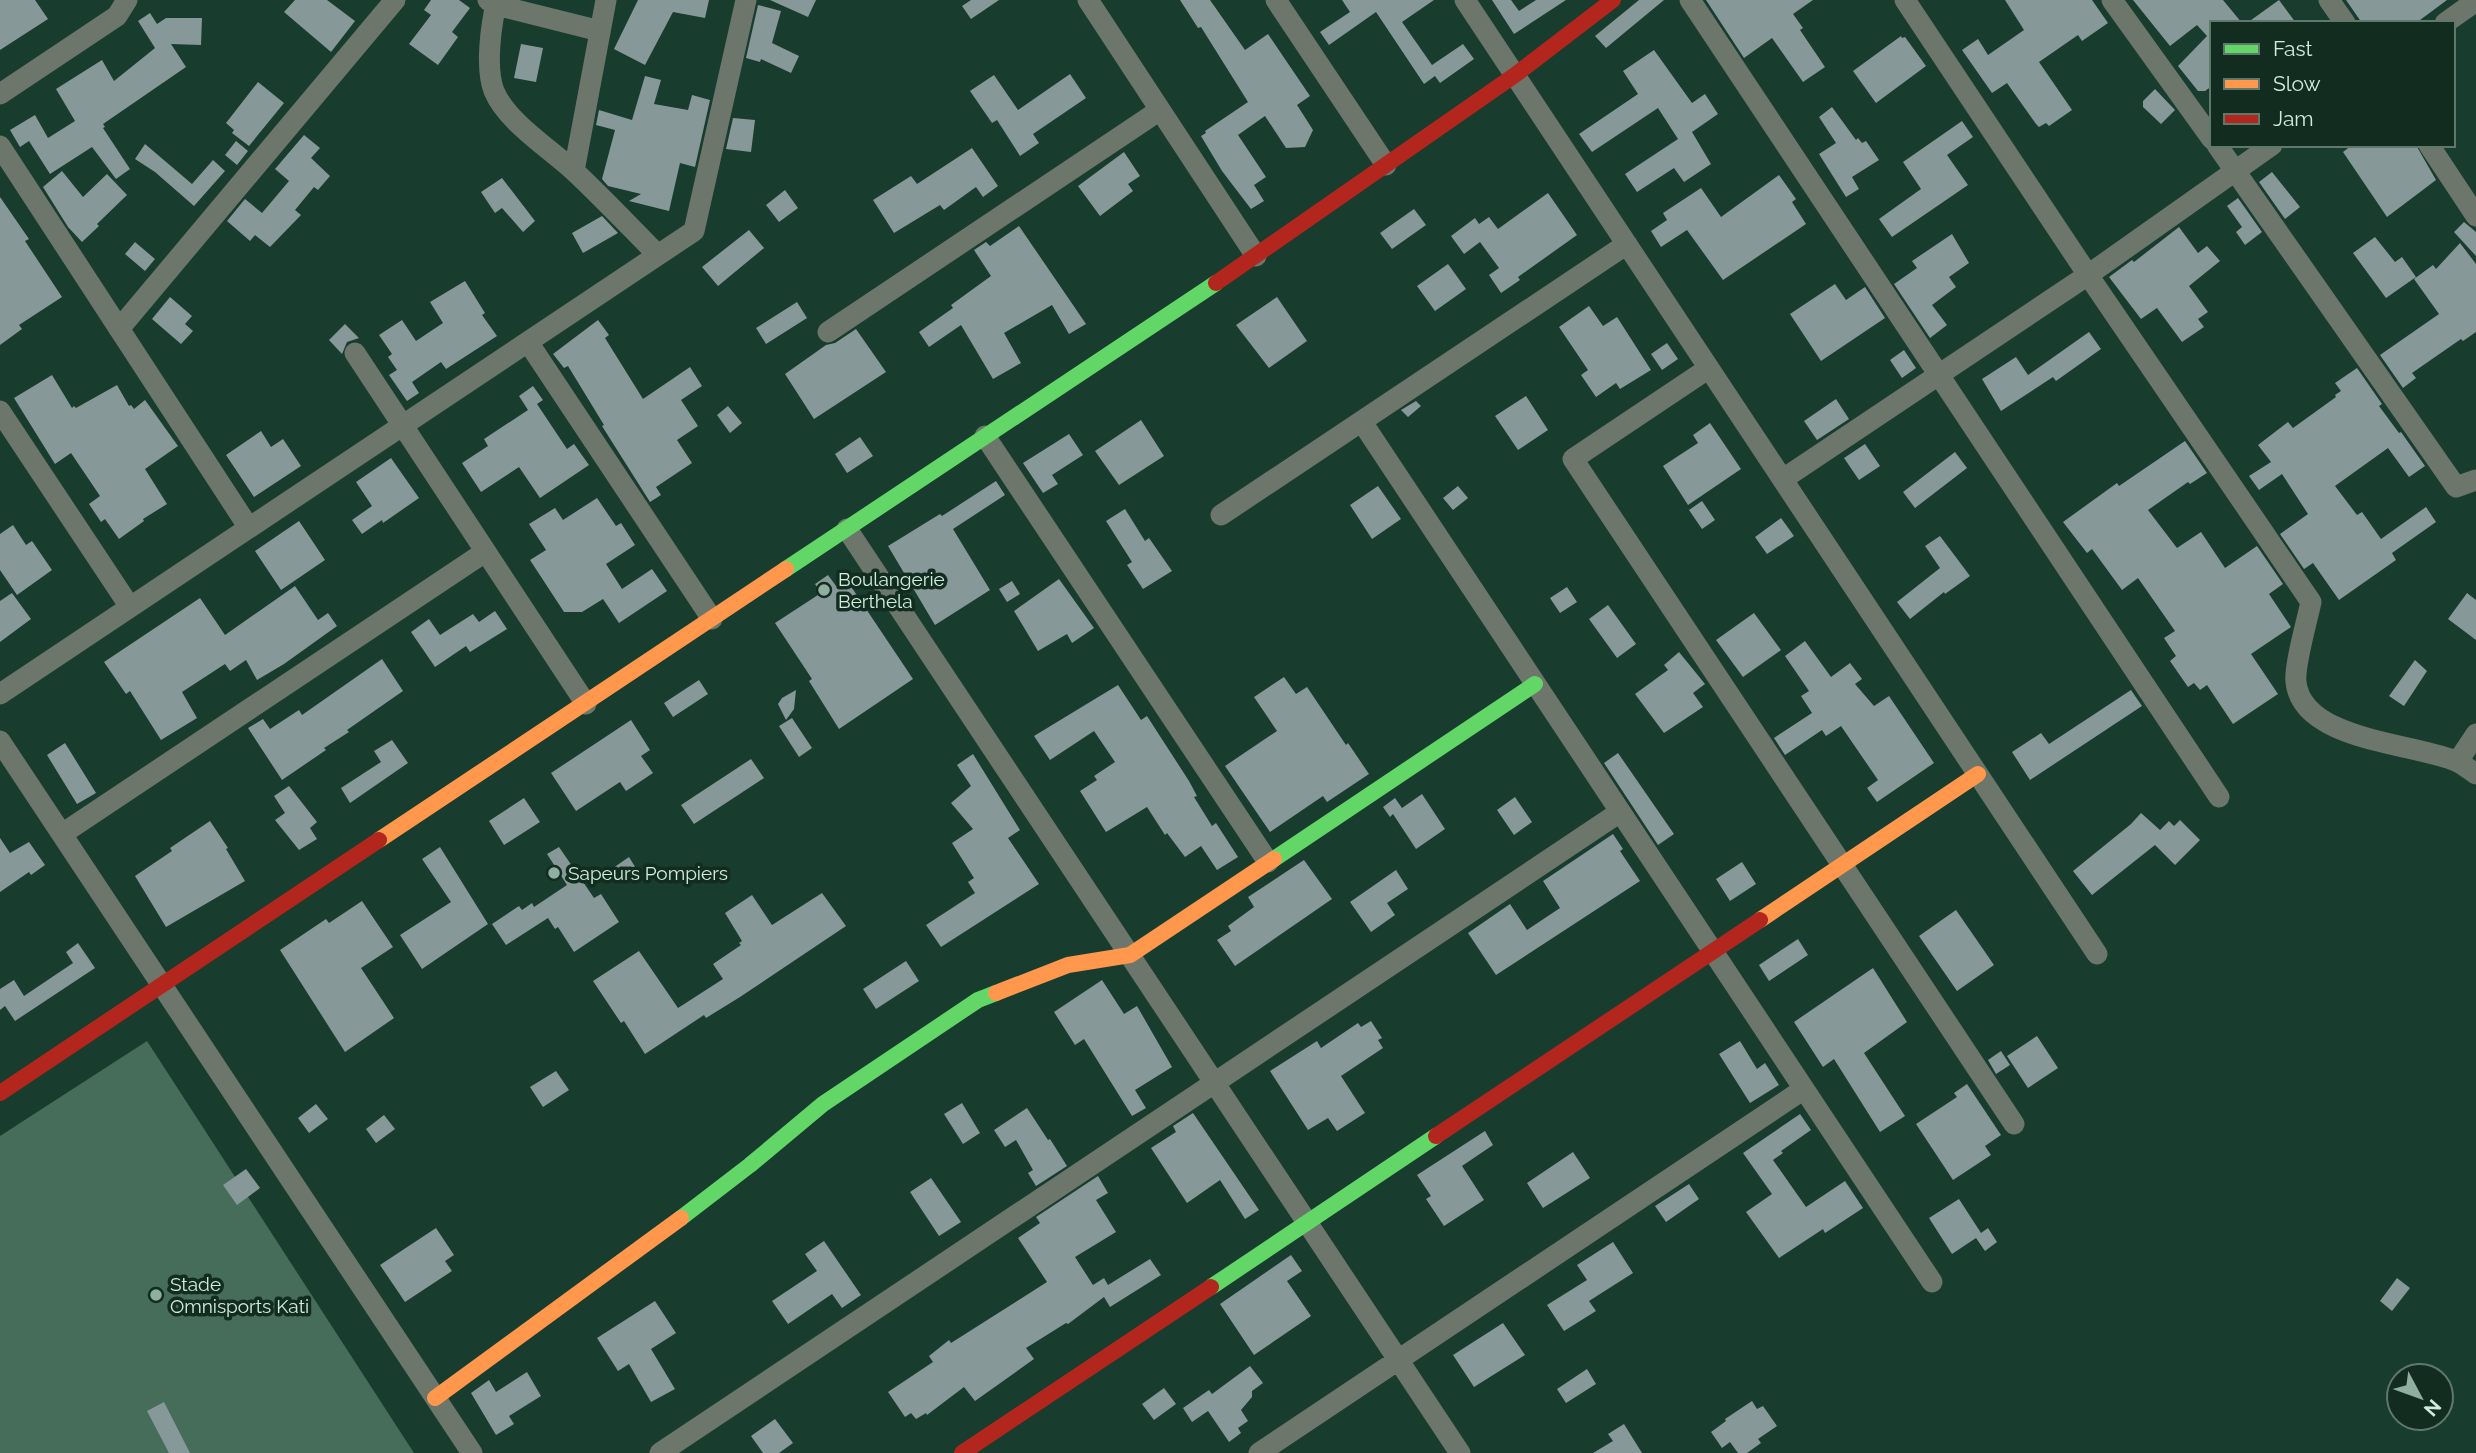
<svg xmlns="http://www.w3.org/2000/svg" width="2476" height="1453" viewBox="0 0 2476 1453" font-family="Raleway,sans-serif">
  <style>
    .green { fill: #456d59 }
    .building { fill: #879899 }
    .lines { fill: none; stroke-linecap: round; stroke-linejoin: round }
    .street { stroke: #6c766b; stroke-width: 21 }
    .fast { stroke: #63d668; stroke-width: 16 }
    .slow { stroke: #ff974d; stroke-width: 16 }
    .jam { stroke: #b3261e; stroke-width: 16 }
    .poi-dot { fill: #8fafa0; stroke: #132c20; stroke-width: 2.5 }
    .labels { text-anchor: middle; stroke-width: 7; stroke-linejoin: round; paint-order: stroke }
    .poi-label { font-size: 19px; fill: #cfeddd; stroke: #132c20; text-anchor: start }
  </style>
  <rect width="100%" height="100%" fill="#183c2e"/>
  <!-- green -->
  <path class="green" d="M147,1041L414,1453H0V1136Z"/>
  <!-- building -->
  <path class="building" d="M0,0H35L48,19L0,50Z
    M295,0H327L355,21L331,52L284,12Z
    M431,0H459L470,8L452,32L458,37L438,65L409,44L431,15L424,10Z
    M638,0H709L705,18L673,12L645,65L614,49Z
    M770,0H816L808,17Z
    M971,0H999L971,19L962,6Z
    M1180,0H1210L1245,50L1268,34L1310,96L1297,105L1313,130L1305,147L1286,148L1265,116L1238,135L1266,177L1254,185L1264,201L1251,209L1222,171L1201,136L1206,133L1205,131L1248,102L1201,27L1198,28Z
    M1342,0H1434L1402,22L1432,65L1463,44L1474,59L1440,83L1435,76L1424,84L1376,12L1329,45L1320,32L1350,12Z
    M1492,0H1511L1519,11L1536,0H1566L1514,34Z
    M1639,0H1664L1606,48L1595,36Z
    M1706,0H1813L1793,14L1803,28L1800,30L1825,67L1803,82L1772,38L1744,58Z
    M2005,0H2092L2108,23L2082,41L2078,35L2039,62L2072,110L2049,126L2046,123L2039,127L2036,124L2007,83L1992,93L1962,50L1978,39L1988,55L2024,30Z
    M2133,0H2223L2242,23H2212V86L2205,91H2198L2178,66L2207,36L2197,25L2170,46Z
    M2279,0L2296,23H2247Z
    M2346,0H2447L2416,23H2362Z
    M758,5L781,11L772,43L799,56L791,73L761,59L760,62L746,58Z
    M150,13L157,24L166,18H202L201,45L171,44L186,67L103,124L105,127L103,128L130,169L116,179L92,147L50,174L29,141L20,147L10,130L35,115L48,138L75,121L56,89L102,60L114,81L155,48L138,21Z
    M1901,36L1902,38L1905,37L1926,66L1876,103L1853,71Z
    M521,44L543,48L536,82L514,78Z
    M1654,50L1692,103L1705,94L1718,114L1692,132L1711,164L1684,182L1674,168L1637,192L1625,174L1678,139L1658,108L1592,152L1579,134L1638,94L1623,71Z
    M1070,74L1086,98L1033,134L1039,143L1020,156L997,120L992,123L970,91L994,75L1018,110Z
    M645,76L661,80L654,104L688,110L692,95L710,100L695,167L680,163L669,211L629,201L641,194L608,186L602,179L615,130L596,125L599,110L632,120Z
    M258,82L284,103L249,146L232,133L234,130L226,123Z
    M2155,89L2175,110L2161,124L2143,107V101Z
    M1832,107L1856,140L1858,138L1862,143L1866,141L1879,160L1852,177L1859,189L1846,197L1819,154L1836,143L1819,117Z
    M733,118L755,120L751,152L726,149Z
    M1962,121L1973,137L1947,155L1968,185L1892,237L1879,219L1921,189L1903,162Z
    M304,135L320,148L311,158L330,176L318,190L314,187L295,210L301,215L270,247L255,235L250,241L227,221L245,199L262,213L289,181L275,169Z
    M236,141L248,151L237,165L225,155Z
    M145,144L192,184L213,160L225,171L194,206L155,172L135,159Z
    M2352,145H2416L2436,180L2387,217L2343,152Z
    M972,148L998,186L983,197L976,187L944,210L940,205L894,233L873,200L911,176L917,184Z
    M1124,152L1140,176L1128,184L1133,191L1100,216L1078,186Z
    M62,171L83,197L107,174L127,195L97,224L99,226L82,242L68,227L43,187Z
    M2272,172L2300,207L2285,219L2259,182Z
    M1779,175L1796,199L1792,202L1806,224L1723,280L1687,230L1661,247L1651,231L1667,220L1663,213L1701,188L1721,217Z
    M502,178L535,221L523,232L502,208L495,213L481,192Z
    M785,190L798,208L779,222L766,205Z
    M1548,193L1577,235L1518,277L1520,280L1501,293L1489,275L1499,268L1480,242L1464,254L1451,236L1475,218L1479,224L1489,217L1498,229Z
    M0,197L29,239L25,241L62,297L19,325L22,329L0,345Z
    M2238,198L2262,232L2245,245L2236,232L2242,227L2227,206Z
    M1414,209L1426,225L1392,249L1380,233Z
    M602,216L618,233L583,253L572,233Z
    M2464,222L2476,232V256L2454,232Z
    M1019,226L1086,324L1069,334L1052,305L1004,333L1021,363L993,379L961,325L929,347L919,332L953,308L951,305L991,276L974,250L986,242L990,246Z
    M2179,227L2198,253L2207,246L2220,261L2189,286L2208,312L2198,319L2204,327L2182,342L2157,308L2141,319L2109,277L2132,260L2134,262Z
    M749,230L764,248L718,286L702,267Z
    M1952,234L1969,263L1949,277L1956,287L1932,305L1947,325L1930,338L1894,284L1917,268L1912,261Z
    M2375,237L2395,262L2402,257L2416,277L2386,298L2353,253Z
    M135,242L155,259L145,271L125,254Z
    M2460,243L2476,264V332L2463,341L2461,339L2412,373L2416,378L2403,388L2380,355L2439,314L2414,279L2433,265L2436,269Z
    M1448,264L1466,289L1435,311L1417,286Z
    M465,281L485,313L482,315L497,336L446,369L441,362L412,382L419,393L407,401L389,375L397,370L388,357L392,354L379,335L402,320L416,341L443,323L430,302Z
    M1835,284L1846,300L1865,287L1885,318L1821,361L1790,314Z
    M170,297L192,316L185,324L193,331L181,344L152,319Z
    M1277,297L1307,341L1269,368L1236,325Z
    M797,302L807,318L766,344L756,328Z
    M1589,306L1603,326L1617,317L1651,370L1620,389L1616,383L1596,397L1581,375L1588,370L1559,327Z
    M598,320L609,335L605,338L643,399L690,367L702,386L681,400L698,426L677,440L692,463L656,487L661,495L650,502L602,426L604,425L568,366L564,368L553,354Z
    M345,324L359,338L347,342L342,354L329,340Z
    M856,329L886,372L814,419L785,374L826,345L835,343Z
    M2089,332L2101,349L2056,381L2053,377L2001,411L1982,379L2016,357L2028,375Z
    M1667,343L1678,359L1662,370L1651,354Z
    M1904,350L1916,368L1902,378L1890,360Z
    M2357,368L2382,404L2379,406L2399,433L2401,432L2425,466L2409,477L2388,448L2335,486L2357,515L2362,512L2381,539L2426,507L2436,522L2392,553L2396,560L2339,600L2313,563L2304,569L2280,534L2308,514L2282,474L2259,490L2249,476L2271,462L2258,445L2288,422L2293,428L2336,397L2335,395L2341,391L2335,383Z
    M52,375L72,408L74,406L76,408L117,385L129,406L131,405L134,409L145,400L178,446L145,469L167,504L143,519L144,521L119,539L105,519L101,522L89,504L100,496L71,453L55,464L14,398Z
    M533,386L543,400L537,404L567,449L574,444L589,465L540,498L519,467L481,492L462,463L488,446L484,439L528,410L519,396Z
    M1526,396L1548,430L1518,450L1495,416Z
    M1836,399L1849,419L1817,440L1804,421Z
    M1416,401L1421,406L1408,417L1401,410Z
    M728,406L742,423L730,433L717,415Z
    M1141,420L1164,456L1119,485L1095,451Z
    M1710,423L1741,469L1688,505L1663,466L1698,443L1693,435Z
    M261,431L271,447L283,439L301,466L254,497L226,455Z
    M1069,434L1083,455L1052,475L1058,484L1043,493L1023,463Z
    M860,437L873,456L847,473L835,454Z
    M2185,441L2207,473L2190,484L2188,482L2148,510L2177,548L2201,532L2225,568L2257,546L2283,584L2269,594L2291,627L2251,654L2278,694L2233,724L2207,685L2200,690L2194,683L2188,687L2170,661L2176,656L2164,638L2175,631L2138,578L2122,590L2092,549L2087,553L2063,522L2117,483L2119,486Z
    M1865,444L1880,466L1859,480L1844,458Z
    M1955,452L1967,468L1915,508L1903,492Z
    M391,458L419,498L383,523L382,520L362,534L352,520L372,506L356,482Z
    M996,481L1005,495L953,529L990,590L935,625L888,546L940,514L942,516Z
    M1378,486L1401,519L1372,539L1350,505Z
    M1458,486L1468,498L1453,510L1443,498Z
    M597,498L616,526L621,523L635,545L606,564L622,589L652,569L667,591L619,623L603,599L582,612H564L530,560L546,550L529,524L555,508L563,520Z
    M1702,501L1715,520L1702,529L1689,510Z
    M1125,509L1145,541L1149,538L1172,571L1143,589L1127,565L1132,562L1106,521Z
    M1781,518L1794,536L1767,554L1755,537Z
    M299,521L325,560L281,590L255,551Z
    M13,525L26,545L32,541L52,570L17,595L0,570V534Z
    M1940,536L1970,576L1945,594L1944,592L1910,619L1897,602L1940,568L1925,546Z
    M828,575L836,586L846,579L913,679L839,729L809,681L812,679L775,623L821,593L815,584Z
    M1059,579L1094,628L1072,643L1067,634L1038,651L1014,611Z
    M1012,581L1020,594L1007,602L999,589Z
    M295,586L318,620L328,613L337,626L284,664L257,680L246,660L230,671L225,664L182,692L197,718L161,740L130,691L126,694L104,662L200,598L225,635Z
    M1567,587L1577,602L1560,613L1550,598Z
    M12,593L31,619L0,642V601Z
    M2467,593L2476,600V640L2448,619Z
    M1608,605L1636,644L1617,658L1589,619Z
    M495,611L507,629L470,652L466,646L435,667L411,632L429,619L440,635L473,614L479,622Z
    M1754,613L1781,650L1743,677L1716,640Z
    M1805,641L1831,677L1850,663L1862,679L1855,684L1874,706L1889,696L1934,763L1877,802L1867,788L1878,780L1841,726L1826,736L1822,730L1785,755L1774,738L1812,713L1801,696L1809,691L1785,656Z
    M1679,652L1705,684L1693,693L1703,707L1664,733L1635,694L1668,670L1664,665Z
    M382,659L403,691L347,730L349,732L324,748L326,750L282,780L248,728L263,719L270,729L299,710L302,715Z
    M2415,660L2427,671L2404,706L2389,696Z
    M1284,677L1296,694L1307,687L1346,745L1348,743L1369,774L1327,802L1323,796L1270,832L1225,766L1277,731L1254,697Z
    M699,680L708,694L673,717L664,703Z
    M1118,685L1141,720L1147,716L1189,781L1197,796L1194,797L1212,826L1216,823L1238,857L1217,870L1201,846L1185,857L1167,833L1165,835L1147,807L1106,832L1080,791L1097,780L1094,776L1115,762L1094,731L1050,760L1034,736Z
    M796,690L794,709L786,720L778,704L782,698Z
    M2131,690L2142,706L2030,780L2012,752L2041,733L2049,744Z
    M792,718L812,748L799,757L779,726Z
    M631,720L650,750L641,756L653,773L626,791L620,782L576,811L551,773Z
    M392,740L408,763L350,803L341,788L381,762L374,751Z
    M65,743L96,793L77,804L47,755Z
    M1618,753L1674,834L1658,845L1604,763Z
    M973,754L1020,830L1008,838L1039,884L941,947L926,925L975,893L968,882L974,878L952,843L973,829L951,803L971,786L957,765Z
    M751,759L764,778L694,824L681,805Z
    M289,786L317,822L310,828L317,839L299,850L275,820L285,813L274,796Z
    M1422,794L1445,829L1416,849L1393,814L1390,817L1383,807L1395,798L1402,808Z
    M1515,797L1532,822L1514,835L1497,810Z
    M524,798L540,822L504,845L489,821Z
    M2141,813L2160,830L2169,821L2174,826L2180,820L2200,840L2175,865L2155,845L2092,895L2073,871L2131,824Z
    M210,821L228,848L226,849L245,881L166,927L135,876L172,851L170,848Z
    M1613,834L1623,849L1620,851L1640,881L1496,975L1468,933L1510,904L1527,930L1560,908L1543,881Z
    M0,838L10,853L29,842L45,865L31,875L29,872L0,892Z
    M440,847L488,924L422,969L400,935L451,902L422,859Z
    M559,847L594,898L601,894L619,922L574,952L558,927L555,929L548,918L506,945L492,924L519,906L522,910L532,903L534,907L567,885L547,854Z
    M629,857L637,870L621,881L613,868Z
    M1304,860L1332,899L1235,966L1217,940L1231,931L1228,926L1254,907L1248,897Z
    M1742,862L1756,884L1730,901L1716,879Z
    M1396,870L1408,889L1387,903L1395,915L1371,932L1350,902Z
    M822,893L846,926L740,997L706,1018L704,1015L645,1054L624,1021L621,1023L593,981L639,951L678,1008L723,979L713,964L741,945L739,943L742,941L725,913L752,895L772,925Z
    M362,901L393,947L361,968L394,1018L345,1052L280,950L326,919L329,923Z
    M1956,910L1994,965L1957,991L1919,936Z
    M1798,939L1808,955L1769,981L1759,965Z
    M78,943L95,968L15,1021L5,1006L0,1010V989L14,980L24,996L73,963L66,952Z
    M906,961L919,981L876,1009L863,989Z
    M1873,968L1907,1022L1864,1053L1905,1116L1880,1132L1834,1059L1823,1067L1794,1022Z
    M1102,980L1124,1014L1137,1006L1172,1067L1135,1090L1146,1108L1132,1116L1084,1039L1075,1045L1054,1012Z
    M1371,1021L1382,1038L1378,1040L1383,1048L1341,1076L1365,1113L1337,1131L1328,1118L1308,1130L1270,1071L1317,1041L1321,1048L1358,1023L1361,1027Z
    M2037,1036L2058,1068L2028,1088L2007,1056Z
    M1740,1041L1757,1069L1765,1063L1779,1085L1750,1103L1719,1054Z
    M2001,1051L2010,1065L1996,1074L1988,1060Z
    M556,1071L569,1090L543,1107L530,1087Z
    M1967,1084L2001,1135L1985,1146L1991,1155L1953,1180L1916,1124L1957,1097L1954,1093Z
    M962,1103L980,1133L963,1144L944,1114Z
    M316,1104L328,1119L309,1133L298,1118Z
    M1027,1108L1048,1140L1050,1139L1067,1166L1036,1186L1028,1173L1033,1170L1016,1140L1005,1147L994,1130Z
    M1193,1113L1259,1210L1245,1219L1220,1180L1187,1203L1151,1148L1176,1132L1173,1126Z
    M1800,1114L1811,1130L1781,1151L1783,1153L1773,1160L1806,1207L1845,1181L1863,1208L1825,1233L1823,1229L1779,1258L1746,1212L1772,1194L1743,1153Z
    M384,1115L395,1129L376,1143L366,1129Z
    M1485,1131L1493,1145L1462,1166L1484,1200L1444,1226L1426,1199L1431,1196L1417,1175Z
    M1573,1152L1590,1178L1543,1208L1527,1183Z
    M246,1169L260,1188L237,1205L223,1185Z
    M1098,1176L1108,1193L1096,1200L1116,1232L1075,1257L1093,1285L1104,1278L1108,1285L1150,1259L1161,1275L1110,1307L1104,1297L1068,1324L1066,1323L1026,1348L1034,1359L975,1401L964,1387L927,1415L926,1413L916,1419L911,1413L905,1417L888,1392L933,1362L929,1356L949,1340L951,1343L1047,1282L1018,1238L1040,1223L1036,1217Z
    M931,1178L961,1222L939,1236L910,1192Z
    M1689,1184L1699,1199L1666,1222L1655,1206Z
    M1959,1199L1981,1233L1988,1228L1997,1242L1985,1251L1976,1238L1952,1254L1929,1218Z
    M436,1228L454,1255L445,1261L452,1271L405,1302L380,1265Z
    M824,1241L861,1295L842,1308L832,1294L788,1324L772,1301L817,1271L805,1254Z
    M1613,1242L1633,1273L1589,1301L1596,1311L1564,1331L1547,1305L1587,1280L1577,1265Z
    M1291,1255L1302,1271L1287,1281L1311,1316L1254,1355L1220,1304Z
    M2397,1278L2410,1288L2392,1311L2380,1301Z
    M655,1301L676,1333L651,1349L675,1389L651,1402L629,1364L618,1371L597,1338Z
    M1503,1323L1525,1355L1474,1387L1453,1355Z
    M1250,1366L1263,1383L1252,1391V1397L1241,1410L1248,1421L1238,1428L1241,1433L1229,1442L1208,1411L1192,1422L1183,1408L1209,1390L1212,1394Z
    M1587,1369L1596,1384L1566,1403L1557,1389Z
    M527,1372L541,1396L509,1416L514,1424L496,1435L471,1393L489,1380L496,1392Z
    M1164,1388L1176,1404L1154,1420L1142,1404Z
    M1752,1401L1757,1409L1763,1406L1777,1426L1758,1439L1761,1443L1747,1453H1738L1730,1442L1722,1448L1711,1432L1726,1421L1725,1419Z
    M164,1402L190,1453H169L147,1411Z
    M775,1419L793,1443L779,1453H763L751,1436Z
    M1624,1424L1642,1453H1593L1613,1441L1608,1434Z"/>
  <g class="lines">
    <!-- street -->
    <path class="street" d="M488,0L496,5L600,31
      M497,0C491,24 485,68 494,91C507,122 549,148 574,171C603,198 630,227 658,255
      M1088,0L1256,256
      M1276,0L1386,165
      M1465,0L2097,954
      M1690,0L2219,797
      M1905,0L2088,275L2311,602C2307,621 2294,666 2296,682C2302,742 2418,743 2458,762C2464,765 2470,770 2476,774
      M2112,0L2212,139
      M2329,0L2345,23
      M2445,23L2476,1
      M0,94L117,16L127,0
      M2217,145L2456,487L2476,480
      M2429,145L2476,216
      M0,146L249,528
      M574,171L606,0
      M119,329L395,0
      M828,332L1160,110
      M528,342L712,619
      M355,353L586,704
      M1709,368L1573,459L2014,1124
      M0,411L130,607
      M1362,422L1932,1282
      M985,436L1268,862
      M1783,479L2088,275L2272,145
      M1221,515L1627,244
      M847,529L1460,1453
      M0,694L694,231L746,0
      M0,741L472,1453
      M2458,761L2476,734
      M62,834L485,552
      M660,1453L1620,812
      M1259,1453L1804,1089"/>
    <!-- fast -->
    <path class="fast" d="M786,569L1216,283
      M1274,859L1535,684
      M681,1218L750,1165L823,1104L978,1000L996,993
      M1211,1287L1436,1136"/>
    <!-- slow -->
    <path class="slow" d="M379,840L786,569
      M1760,920L1978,774
      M996,993L1068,965L1130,955L1274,859
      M435,1398L681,1218"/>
    <!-- jam -->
    <path class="jam" d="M1216,283L1515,75L1613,0
      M0,1093L379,840
      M1436,1136L1760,920
      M962,1453L1211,1287"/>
  </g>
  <!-- markers -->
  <g class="poi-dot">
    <circle cx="824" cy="590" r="7"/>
    <circle cx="554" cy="873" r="7"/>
    <circle cx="156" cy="1295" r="7"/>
  </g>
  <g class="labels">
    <!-- poi labels -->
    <g class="poi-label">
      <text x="838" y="586">Boulangerie<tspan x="838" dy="22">Berthela</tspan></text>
      <text x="568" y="880">Sapeurs Pompiers</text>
      <text x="170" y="1291">Stade<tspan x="170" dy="22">Omnisports Kati</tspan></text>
    </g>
  </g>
  <!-- legend -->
  <rect x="2210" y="21" width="245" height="126" fill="#132c20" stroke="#5e796c" stroke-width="2"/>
  <rect x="2224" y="44" width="35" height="10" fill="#63d668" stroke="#5e796c" stroke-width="2"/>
  <text x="2273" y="56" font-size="21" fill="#cfeddd">Fast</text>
  <rect x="2224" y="79" width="35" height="10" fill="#ff974d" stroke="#5e796c" stroke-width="2"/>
  <text x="2273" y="91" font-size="21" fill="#cfeddd">Slow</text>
  <rect x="2224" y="114" width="35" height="10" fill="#b3261e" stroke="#5e796c" stroke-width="2"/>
  <text x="2273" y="126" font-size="21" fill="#cfeddd">Jam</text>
  <!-- north arrow -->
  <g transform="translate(2420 1397) rotate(131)"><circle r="33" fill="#132c20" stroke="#5e796c" stroke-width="2"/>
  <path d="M0-5L12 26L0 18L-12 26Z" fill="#8fafa0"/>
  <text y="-10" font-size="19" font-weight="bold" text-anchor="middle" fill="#cfeddd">N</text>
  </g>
</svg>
